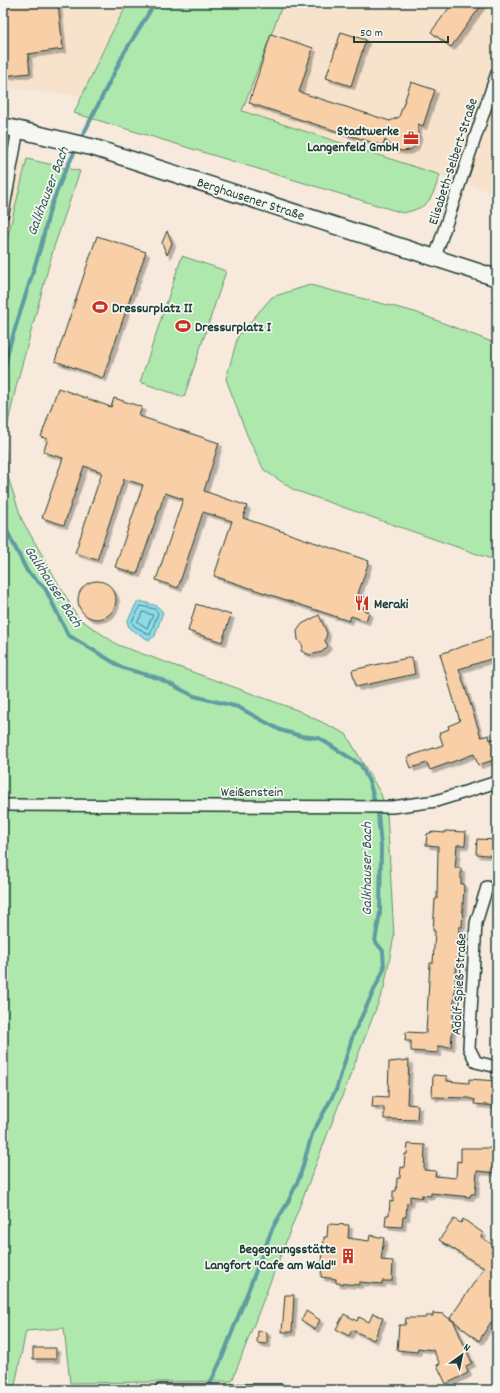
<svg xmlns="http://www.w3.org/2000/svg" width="500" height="1393" viewBox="0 0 500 1393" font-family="Dekko,sans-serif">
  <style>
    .built { fill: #f7e2cc }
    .green { fill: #afe8ac; stroke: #679270 }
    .water { fill: #8cdbe9; stroke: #609ca1 }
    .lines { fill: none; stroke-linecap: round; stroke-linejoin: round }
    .shore { stroke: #4b7c7c; stroke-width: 1 }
    .stream { stroke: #609ca1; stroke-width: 4 }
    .building { fill: #f8cfa7; stroke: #1f3d34; filter: url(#shadow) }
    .minor-casing { stroke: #1f3d34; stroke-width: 14 }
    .secondary-casing { stroke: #1f3d34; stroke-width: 19 }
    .minor { stroke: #f6f6f2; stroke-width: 11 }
    .secondary { stroke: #f6f6f2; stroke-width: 16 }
    .labels { text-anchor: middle; stroke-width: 3.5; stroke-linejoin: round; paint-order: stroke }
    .poi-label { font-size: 14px; font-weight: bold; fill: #1f3d34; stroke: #f6f6f2; text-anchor: start }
    .street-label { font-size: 14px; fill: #1f3d34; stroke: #f6f6f2 }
    .water-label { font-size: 15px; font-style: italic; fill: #355d58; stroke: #f6f6f2 }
  </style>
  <defs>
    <filter id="shadow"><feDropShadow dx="3.5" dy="3.5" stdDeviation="0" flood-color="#0004"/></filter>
  </defs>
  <rect width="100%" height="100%" fill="#f7eadc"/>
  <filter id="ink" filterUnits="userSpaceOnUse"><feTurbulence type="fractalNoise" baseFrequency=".025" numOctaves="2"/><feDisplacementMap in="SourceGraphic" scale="8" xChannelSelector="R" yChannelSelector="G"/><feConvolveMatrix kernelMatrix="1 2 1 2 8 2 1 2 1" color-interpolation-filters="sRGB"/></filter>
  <g filter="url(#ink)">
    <!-- built -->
    <path class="built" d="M3,3H497V194L242,111L3,88Z
      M3,154L27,159L3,256Z"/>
    <!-- green -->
    <path class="green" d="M128,3H283L242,111L440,175C431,200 430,207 403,213L74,113L109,38Z
      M27,159L80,171L54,247L17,383L5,436L7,474L22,520L78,618L118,645L297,710L346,734L381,794L387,813L394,936L384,988L232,1381L70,1383L64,1328L26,1331L15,1385L3,1386V256Z
      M182,256L226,271L184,397L140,382Z
      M310,285L415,312L497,344V561L294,490L264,470L247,435L226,379L238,336L272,297Z"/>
    <!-- water -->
    <path class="water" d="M140,601L157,606L163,612L155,636L149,640L130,629L127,622L136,604Z"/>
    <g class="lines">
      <!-- shore -->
      <path class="shore" d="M141,606L155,609L158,613L150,635L134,626L132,622Z
        M143,612L153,615L147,628L138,622Z"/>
      <!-- stream -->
      <path class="stream" d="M80,141L124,53L155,3
        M3,379L8,351L41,246L50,209L64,173L77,147
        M3,523L27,571L45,588L68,635L123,668L158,678L194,696L238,707L280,730L301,736L319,738L361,765L370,784L378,814L381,847L380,913L375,941L383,951L384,969L353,1035L336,1090L312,1134L300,1176L288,1202L273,1227L222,1358L208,1388"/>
    </g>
    <!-- building -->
    <path class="building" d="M3,3H58L63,49L28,54L30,73L3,76Z
      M453,3H483L451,47L431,32Z
      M341,32L366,40L351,86L326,78Z
      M271,34L313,48L299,92L390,121L399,117L411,82L435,90L423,126L418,124V138L415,146L410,150L402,151L395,149L385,140L383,146L249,103Z
      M167,231L172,243L167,255L162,243Z
      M97,236L146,252L103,378L55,361Z
      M58,388L111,407L114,398L142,407L139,416L219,443L204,491L247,506L243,518L369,561L358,594L364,596L366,600L363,610L369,612L366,621L351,616L349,621L214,576L232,521L203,512L178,588L156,580L183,499L165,493L137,574L115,567L143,485L124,479L97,560L75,553L102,472L84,466L64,525L42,518L63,458L43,452L48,439L41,437Z
      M78 600a19 19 0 1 1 38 0a19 19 0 1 1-38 0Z
      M196,604L231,615L222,642L188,631Z
      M319,615L327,633L325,641L328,646L322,652L310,655L301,651L303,646L298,640L297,631L302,624Z
      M493,636H497V657L459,669L481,737L489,735L490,740L497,738V759L478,765L474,754L430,770L427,763L411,768L407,757L443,745L439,733L449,729L448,726L460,721L440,654Z
      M412,657L415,674L356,687L352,670Z
      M445,831L466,832L465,845H457L455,868H461V884H464L462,927H459L458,947H461L460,957H457L451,1047L438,1046V1053L411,1051V1041H405L406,1032L426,1033L430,963H433L435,931H433L435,899H437L438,846L426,845L427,834L433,832L445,833Z
      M477,839L497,840V856L476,854Z
      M409,1060L407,1104L418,1105L417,1120L384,1119V1107H372L373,1096L388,1097L389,1062Z
      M433,1075L447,1076V1081L469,1083V1079L497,1081V1106L474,1104L475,1100L468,1098L432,1097Z
      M408,1144L425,1145L424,1170L436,1171L435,1176L456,1178L457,1161L461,1162V1148H493V1157H497V1173L477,1171L475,1194H471L470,1197L431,1193V1196L421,1195L424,1198L410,1196V1204L407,1203L406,1217H403L402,1227L385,1226L386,1215H389L390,1201L393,1202V1191H396L397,1178H400L401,1167L404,1168L405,1154H407Z
      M454,1219L461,1223L463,1219L483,1233L481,1237L495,1246L491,1252L497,1256V1327L491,1322L479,1341L450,1318L484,1268L439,1240Z
      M328,1224L349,1225L348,1238L369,1241L370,1235L384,1238L381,1260L393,1261L392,1281H382V1284L359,1282V1285L336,1283V1279L321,1277L324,1237H327Z
      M285,1295H294L292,1332H282Z
      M306,1311L320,1320L315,1329L301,1320Z
      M373,1313L383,1318L374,1340L352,1330L349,1336L336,1329L344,1314L357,1321L359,1317L369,1322Z
      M433,1313L443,1314L454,1322L472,1363L466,1366L468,1373L446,1384L437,1365L440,1364L433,1350L418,1348L417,1352L397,1350L399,1325H405L406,1318H425L426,1316H433Z
      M258,1331L267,1332V1344L257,1343Z
      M33,1348H56V1359H33Z"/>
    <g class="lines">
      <!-- minor casing -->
      <g class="minor-casing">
        <path id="minor" d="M3,213L18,129
          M435,257L497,73
          M3,805L392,807L436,801L497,782
          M487,887L476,923L469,1048L476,1062L497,1067
          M160,1390H280"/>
      </g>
      <!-- secondary casing -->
      <g class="secondary-casing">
        <path id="secondary" d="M3,126L95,148L497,278"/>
      </g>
      <!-- minor -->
      <use href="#minor" class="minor"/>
      <!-- secondary -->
      <use href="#secondary" class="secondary"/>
    </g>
  </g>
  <!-- icons -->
  <defs>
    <g id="office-bare" transform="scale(1.2)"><path d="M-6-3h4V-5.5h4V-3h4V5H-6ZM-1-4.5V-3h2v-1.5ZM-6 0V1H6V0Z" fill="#c8321e" stroke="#f6f6f2" stroke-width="2.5" paint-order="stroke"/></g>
    <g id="stadium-bare" transform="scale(1.2)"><path d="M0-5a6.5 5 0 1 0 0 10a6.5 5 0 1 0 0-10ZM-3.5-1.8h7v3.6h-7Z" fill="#c8321e" stroke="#f6f6f2" stroke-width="2.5" paint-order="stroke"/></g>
    <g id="restaurant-bare" transform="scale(1.2)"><path d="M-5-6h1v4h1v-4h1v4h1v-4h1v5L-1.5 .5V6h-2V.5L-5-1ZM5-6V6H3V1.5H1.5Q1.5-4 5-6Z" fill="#c8321e" stroke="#f6f6f2" stroke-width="2.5" paint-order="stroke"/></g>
    <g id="building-bare" transform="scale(1.2)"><path d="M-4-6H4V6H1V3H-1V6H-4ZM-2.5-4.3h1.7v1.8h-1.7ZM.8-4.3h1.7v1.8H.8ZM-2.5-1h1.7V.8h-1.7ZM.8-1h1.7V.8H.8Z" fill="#c8321e" stroke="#f6f6f2" stroke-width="2.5" paint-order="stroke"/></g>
  </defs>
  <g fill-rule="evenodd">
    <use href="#office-bare" x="411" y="138"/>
    <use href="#stadium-bare" x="100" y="307"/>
    <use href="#stadium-bare" x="183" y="326"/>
    <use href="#restaurant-bare" x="362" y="603"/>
    <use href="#building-bare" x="348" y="1256"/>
  </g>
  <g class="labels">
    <!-- poi labels -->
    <g class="poi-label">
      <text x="399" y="135" text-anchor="end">Stadtwerke<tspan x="399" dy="16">Langenfeld GmbH</tspan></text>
      <text x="112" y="312">Dressurplatz II</text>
      <text x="195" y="331">Dressurplatz I</text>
      <text x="374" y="608">Meraki</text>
      <text x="336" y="1253" text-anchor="end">Begegnungsstätte<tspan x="336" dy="16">Langfort "Cafe am Wald"</tspan></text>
    </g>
    <!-- street labels -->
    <g class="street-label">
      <text transform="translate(452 161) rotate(-72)" y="5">Elisabeth-Selbert-Straße</text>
      <text transform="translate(251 198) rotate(18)" y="5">Berghausener Straße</text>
      <text x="252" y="796">Weißenstein</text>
      <text transform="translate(458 984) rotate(-87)" y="5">Adolf-Spieß-Straße</text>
    </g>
    <!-- water labels -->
    <g class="water-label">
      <text transform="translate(47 191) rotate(-69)" y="5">Galkhauser Bach</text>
      <text transform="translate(54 586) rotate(57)" y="5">Galkhauser Bach</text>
      <text transform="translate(366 869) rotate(-90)" y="5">Galkhauser Bach</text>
    </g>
  </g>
  <!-- margin -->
  <rect width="500" height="1393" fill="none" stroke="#f6f6f2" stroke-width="16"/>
  <rect x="8" y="8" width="484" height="1377" fill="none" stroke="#1f3d34" stroke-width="1.5" filter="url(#ink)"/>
  <!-- north arrow -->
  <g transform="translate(462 1355) rotate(33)" stroke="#f6f6f2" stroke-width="3" paint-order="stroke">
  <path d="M0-3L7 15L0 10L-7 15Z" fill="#1f3d34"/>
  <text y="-6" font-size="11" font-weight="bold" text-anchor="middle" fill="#1f3d34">N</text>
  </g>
  <!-- scale -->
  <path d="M354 36v6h94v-6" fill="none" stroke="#1f3d34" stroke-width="2"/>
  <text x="360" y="36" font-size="12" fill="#1f3d34" stroke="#f6f6f2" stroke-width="3" paint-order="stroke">50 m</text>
</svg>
